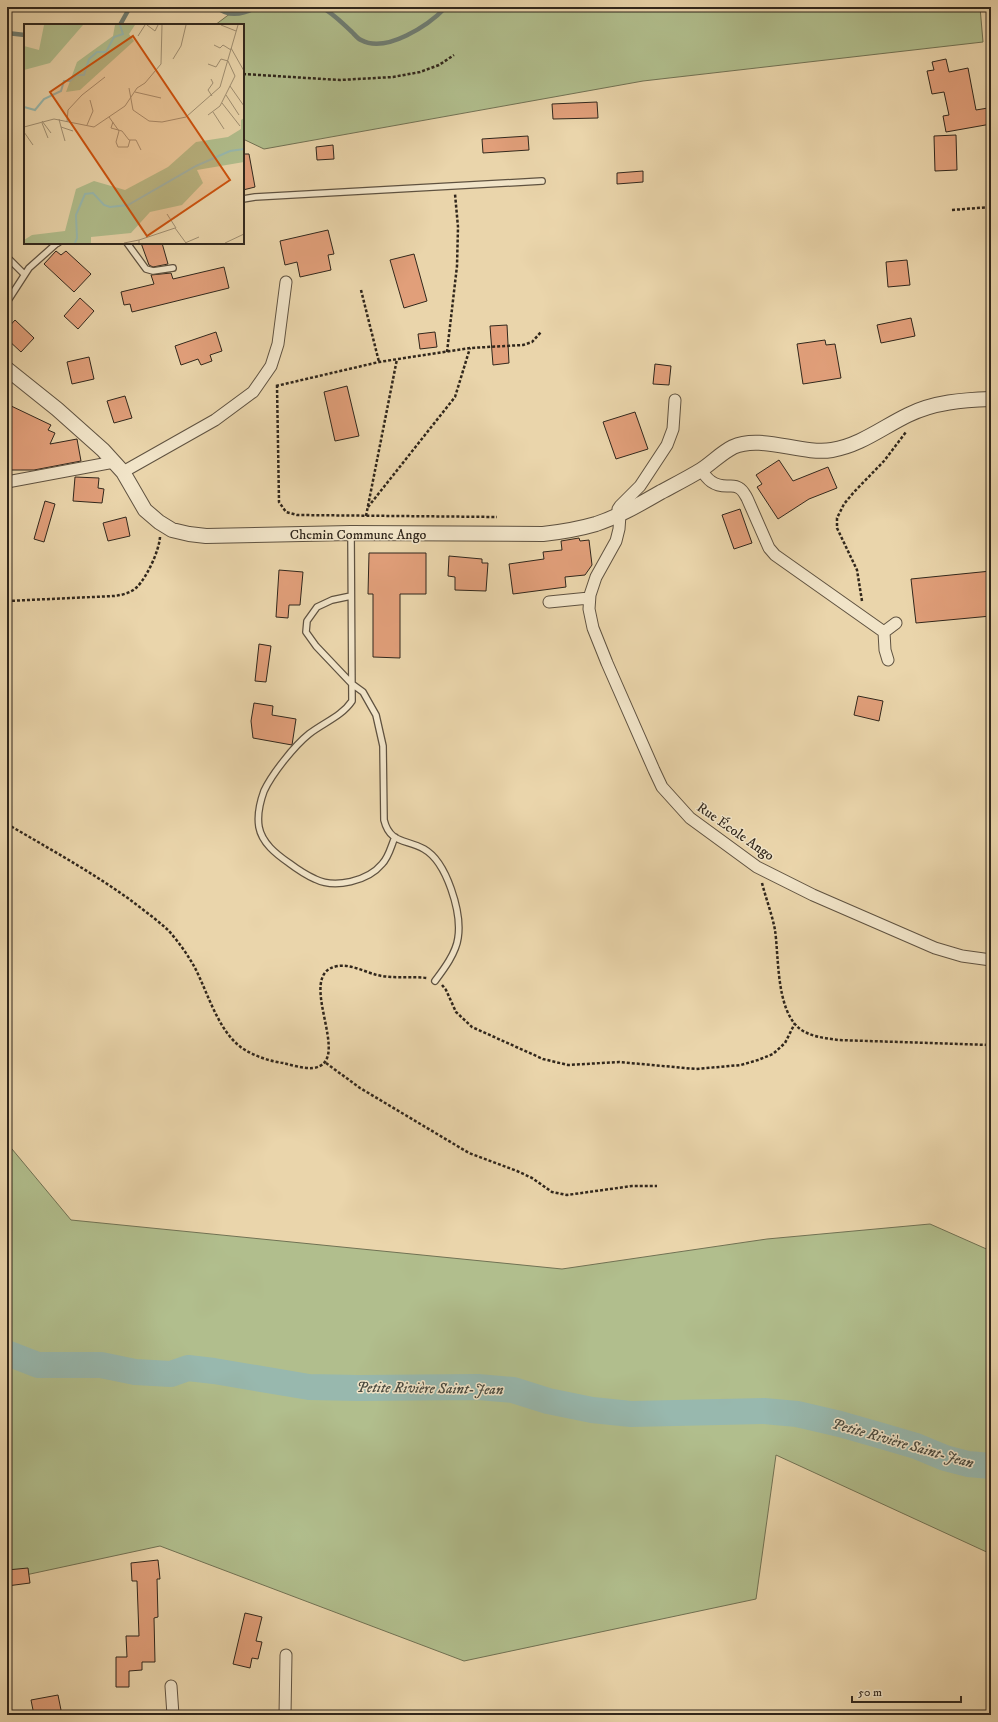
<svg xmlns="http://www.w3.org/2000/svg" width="998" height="1722" viewBox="0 0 998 1722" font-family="'IM FELL DW Pica',serif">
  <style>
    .green { fill: #b1be8d; stroke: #717254 }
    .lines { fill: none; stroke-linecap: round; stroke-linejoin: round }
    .stream { stroke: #6f7e74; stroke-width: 4.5 }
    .river { stroke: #98b8ae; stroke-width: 26 }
    .building { fill: #e19f7a; stroke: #31271c }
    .service-casing { stroke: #5f5240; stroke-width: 8 }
    .minor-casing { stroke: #5f5240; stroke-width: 13 }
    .tertiary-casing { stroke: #5f5240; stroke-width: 16 }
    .path { stroke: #31271c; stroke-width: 2.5; stroke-dasharray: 3 2; stroke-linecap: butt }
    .service { stroke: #f1e4c8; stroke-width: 5.5 }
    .minor { stroke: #f1e4c8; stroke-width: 11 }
    .tertiary { stroke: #f1e4c8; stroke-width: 14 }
    .labels { text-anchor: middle; stroke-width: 3; stroke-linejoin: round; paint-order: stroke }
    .street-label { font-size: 14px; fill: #31271c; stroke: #f1e4c8 }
    .water-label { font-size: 15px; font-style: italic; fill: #4b4b40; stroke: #f1e4c8 }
    .inset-river { fill: none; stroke: #98b8ae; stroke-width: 2 }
    .inset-road { fill: none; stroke: #a08f72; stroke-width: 1 }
    .view { fill: #cd520e; fill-opacity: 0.15; stroke: #cd520e; stroke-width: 2 }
    .inset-edge { fill: none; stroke: #31271c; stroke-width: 2 }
  </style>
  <rect width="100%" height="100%" fill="#ead5ab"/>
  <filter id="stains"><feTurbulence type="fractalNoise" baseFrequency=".005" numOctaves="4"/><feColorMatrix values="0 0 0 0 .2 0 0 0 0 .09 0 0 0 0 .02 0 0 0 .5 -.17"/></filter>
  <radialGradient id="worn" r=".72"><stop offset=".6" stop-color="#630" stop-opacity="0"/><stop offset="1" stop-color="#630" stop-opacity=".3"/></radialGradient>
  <!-- green -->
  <path class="green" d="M239,7H980L983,42L643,81L264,149L243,139V25H215Z
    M7,1143L71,1220L562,1269L767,1239L930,1224L991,1251V1554L776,1455L756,1599L464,1661L160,1546L7,1579Z"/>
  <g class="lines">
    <!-- stream -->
    <path class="stream" d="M217,7C229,18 244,14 257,7
      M321,7C333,13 342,23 352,32C355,35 358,39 361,40C386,54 429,25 446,7
      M120,25L130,7
      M7,33L25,35"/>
    <!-- river -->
    <path class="river" d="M7,1353L38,1365H101L135,1372L171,1374L188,1368L214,1371L309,1387L358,1388L478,1387L513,1390L548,1401L592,1410L631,1414L764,1411L797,1414L840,1424L882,1436L916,1446L945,1458L968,1464L991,1466"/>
  </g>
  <!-- building -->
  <path class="building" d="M946,59L949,72L968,68L976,110L988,108L991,124L946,132L943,116L949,115L944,92L932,94L927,71L934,70L932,62Z
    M597,102L598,118L553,119L552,104Z
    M956,135L957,170L935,171L934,136Z
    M528,136L529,150L483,153L482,139Z
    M333,145L334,159L317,160L316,147Z
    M243,154H249L255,187L243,190Z
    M643,171V182L617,184V173Z
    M328,230L334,254L328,255L331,270L300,277L297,262L285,265L280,241Z
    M141,243H162L168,264L153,267L149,265Z
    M56,251L61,255L66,251L91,274L74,292L44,264Z
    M414,254L427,301L404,308L390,260Z
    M907,260L910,285L888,287L886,262Z
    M224,267L229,288L132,312L130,304L124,305L121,292L154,284L151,275L171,273L173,279Z
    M80,298L94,311L78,329L64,316Z
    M911,318L915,336L881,343L877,325Z
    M15,320L34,338L21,352L7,339V329Z
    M507,325L509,363L493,365L490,326Z
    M216,332L222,351L210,355L212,361L201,365L198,359L181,365L175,346Z
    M435,332L437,347L420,349L418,334Z
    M825,340L826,345L835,344L841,378L803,384L797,344Z
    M89,357L94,379L72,384L67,362Z
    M655,364L671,366L669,385L653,384Z
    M347,386L359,436L335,441L324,392Z
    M125,396L132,418L114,423L107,401Z
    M7,404L51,425L48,430L55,433L50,444L77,439L81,461L34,470H7Z
    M635,412L648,449L616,459L603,422Z
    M779,460L793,481L828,467L837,488L809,499L778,519L757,487L762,484L756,475Z
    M75,477L99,478L98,488L104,489L102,503L73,501Z
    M45,501L55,504L44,542L34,539Z
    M740,509L752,543L734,549L722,515Z
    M126,517L130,536L108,541L103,523Z
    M579,538L580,541L589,540L592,565L585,575L565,577L566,587L513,594L509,564L544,559L543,552L562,550L561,541Z
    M369,553H426V594H400V658L373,657V594H368Z
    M449,556L482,559V563H488L486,591L455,590V577L448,576Z
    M279,570L303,572L300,605H289L288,618L276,617Z
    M991,571V616L916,623L911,579Z
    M259,644L271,646L266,682L255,681Z
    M858,696L883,701L879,721L854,715Z
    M254,703L273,706L272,715L296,719L292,745L253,738L251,721Z
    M158,1560L160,1579H157L158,1617L154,1618L155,1662H142V1670L129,1671V1687H116V1657H127L126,1636H139L137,1581H132L131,1563Z
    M28,1568L30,1583L7,1586V1570Z
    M245,1613L262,1617L256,1641L262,1642L258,1659L252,1658L250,1668L233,1664Z
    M58,1695L62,1715H34L31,1700Z"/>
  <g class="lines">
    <!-- service casing -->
    <g class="service-casing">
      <path id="service" d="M243,199L255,197L542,181
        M127,243L146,269L153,271L173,268
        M7,257L24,274
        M7,302L29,268L56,244L58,243
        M351,533L352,701C342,716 323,723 309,734C294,746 272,774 264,791C260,802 257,815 259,827C262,843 276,854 289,863C297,869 306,875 315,879C335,889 368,881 382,864C389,857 391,846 395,837
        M351,596L332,600L317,607L307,621L306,632L316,646L352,684L363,692L376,715L383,746L384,820C390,844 406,839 424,849C447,862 462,913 458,938C456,953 444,969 435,981"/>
    </g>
    <!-- minor casing -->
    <g class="minor-casing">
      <path id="minor" d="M675,400L673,429L667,445L640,486L620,506L618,509L620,515L619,529L616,541L596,577L590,595L589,609L593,628L607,663L654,770L662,787L690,818L757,867L813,895L935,948L962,956L991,960
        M701,469C707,480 714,486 727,486C731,486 735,485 739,488C743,490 745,495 747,498L769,548L775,555L884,632L885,650L888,660
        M123,472L215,420L253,392L271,366L278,344L286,282
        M7,482L114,462
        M549,602L589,598
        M884,632L896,623
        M171,1686L173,1715
        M285,1715L286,1655"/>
    </g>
    <!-- tertiary casing -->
    <g class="tertiary-casing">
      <path id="tertiary" d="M7,369L57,409L103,450L123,472L145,510L159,522L172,530L189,534L206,536L351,533L543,534C561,532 579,529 596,524C620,516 640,504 661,492C674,485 688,478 701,470C712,463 721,453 733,447C761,434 801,455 832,450C861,445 883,427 908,415C934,402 963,400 991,399"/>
    </g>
    <!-- path -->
    <path class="path" d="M243,74L340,80L393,77L420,72L439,65L454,55
      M952,210L991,207
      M361,290L379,362
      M447,352L457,266L458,227L455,194
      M277,385L279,502L286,512L297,515L497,517
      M276,386L379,362L470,348L523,345L532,342L541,332
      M368,507L455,397L470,348
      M366,516L397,359
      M7,601L114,596C122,595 131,593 137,587C147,577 159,551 160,537
      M862,601L857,570L837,528V518L844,504L854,492L884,461L906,432
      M7,824C48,848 90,871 129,899C142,909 156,919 168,930C178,941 188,955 195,968C208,993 218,1031 242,1048C254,1056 269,1061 283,1063C292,1065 304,1069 313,1068C356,1063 292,973 338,966C351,964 365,972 377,975C393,979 411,976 427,978
      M762,883C766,899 772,914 775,930C779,958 776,1010 800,1029C811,1037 825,1038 838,1040L991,1045
      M442,985L446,990L456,1012L472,1027L543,1059L568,1065L619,1062L696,1069L741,1065L758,1060L773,1054L785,1043L795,1023
      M326,1063L360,1088L469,1153L517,1171L532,1178L552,1192L567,1195L632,1186H657"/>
    <!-- service -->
    <use href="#service" class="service"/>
    <!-- minor -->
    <use href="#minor" class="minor"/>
    <!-- tertiary -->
    <use href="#tertiary" class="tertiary"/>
  </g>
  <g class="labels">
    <!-- street labels -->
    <g class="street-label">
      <text x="358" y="539">Chemin Commune Ango</text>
      <text transform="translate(736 831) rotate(35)" y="5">Rue École Ango</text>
    </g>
    <!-- water labels -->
    <g class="water-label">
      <text transform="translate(430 1388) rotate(1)" y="5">Petite Rivière Saint-Jean</text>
      <text transform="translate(903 1443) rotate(16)" y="5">Petite Rivière Saint-Jean</text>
    </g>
  </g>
  <!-- overview -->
  <g transform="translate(24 24)">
    <rect width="220" height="220" fill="#ead5ab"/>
    <path d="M20,1H59L26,39L0,46V22L15,26ZM91,1H111L105,10L110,17L56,66L42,68L53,38L89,12ZM220,94V138L173,146L179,159L158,181L126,188L107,209L67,213V219H0V216L8,211L41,207L52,165L70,157L101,166L144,143L172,118L204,113L217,105V96Z" fill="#b1be8d"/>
    <path class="inset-river" d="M0,83L11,86L20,75L37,67L40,57H46L52,51H60L65,35L73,28H82L90,13L99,10L96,1M51,219L53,214L52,191L61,170L69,169L80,181L86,183L104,181L172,142L206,127L220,125"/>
    <path class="inset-road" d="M123,1L131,7L134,1M197,1L212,7M114,12L121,1M190,21L196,24L199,21L207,26M207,24L220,47M149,35L157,22L162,1M184,40L192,43L197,35L204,37L211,52L196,82L184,91M187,55L189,59L184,66L188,72M206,62L220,82M105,64L109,86L125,97L138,98L162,93L196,63L214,1M111,68L137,74M202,71L215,91M198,79L216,102M189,88L200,105M85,93L95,107L92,118L94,123H104L106,116M35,95L37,103L49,107M18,97L27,109M43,98L44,86L58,71L81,53M89,98L87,104L98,107L105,116H112L117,126M18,99L24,114M63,101L69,87L66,76M0,103L30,95L70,103L101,82L113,64L121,59L137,40L138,1M37,103L41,117M0,108L9,121M143,190L152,204M100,219L115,216M115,219V216L151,204L162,219M161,219L175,213M201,219L220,210"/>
    <path class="view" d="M109,12L206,156L123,212L26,68Z"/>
    <rect width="220" height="220" class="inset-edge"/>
  </g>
  <!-- margin -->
  <rect width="998" height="1722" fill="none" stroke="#ead5ab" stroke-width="24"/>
  <rect x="8" y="8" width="982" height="1706" fill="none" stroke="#31271c" stroke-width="2"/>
  <rect x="12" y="12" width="974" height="1698" fill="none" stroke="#31271c"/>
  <!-- scale -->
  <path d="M852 1696v6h109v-6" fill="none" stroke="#31271c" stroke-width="2"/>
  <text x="858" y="1696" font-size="12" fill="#31271c" stroke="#f1e4c8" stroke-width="3" paint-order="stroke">50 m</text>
  <rect width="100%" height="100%" filter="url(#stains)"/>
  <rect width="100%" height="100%" fill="url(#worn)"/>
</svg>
